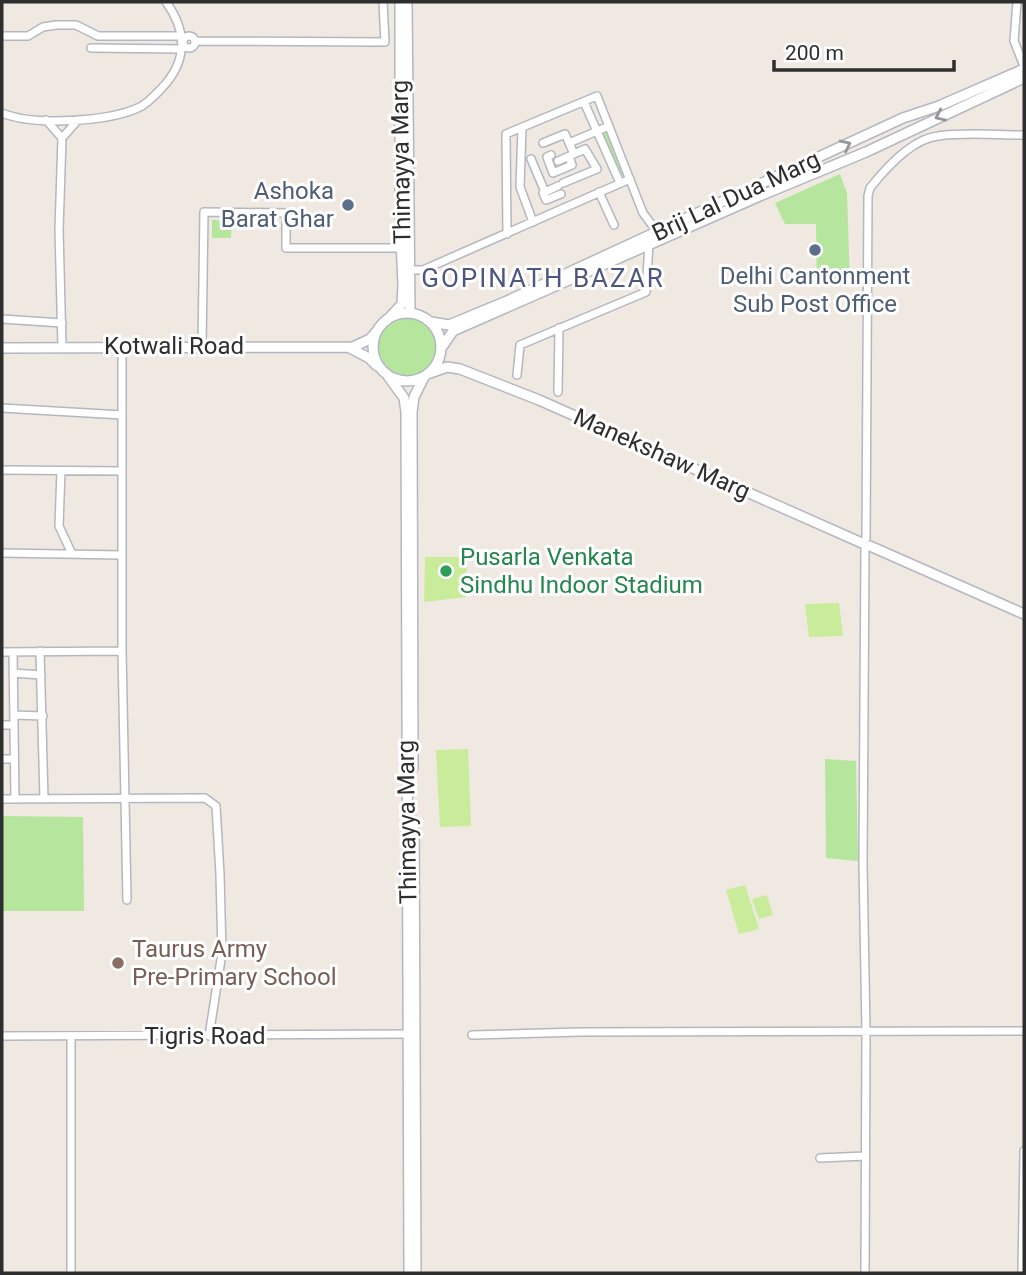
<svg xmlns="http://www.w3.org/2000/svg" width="1026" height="1275" viewBox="0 0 1026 1275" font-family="Roboto,sans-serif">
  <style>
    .green { fill: #b6e59e }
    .pitch { fill: #c9ec9a }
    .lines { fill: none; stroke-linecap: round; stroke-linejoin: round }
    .minor-casing { stroke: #b4b7c1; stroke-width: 10 }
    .tertiary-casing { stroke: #b4b7c1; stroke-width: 12 }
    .minor { stroke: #fff; stroke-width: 7 }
    .tertiary { stroke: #fff; stroke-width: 9 }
    .oneway { stroke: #969696 }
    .service-dot { fill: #5c6f8a; stroke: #fff; stroke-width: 2.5 }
    .leisure-dot { fill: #2e9e5b; stroke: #fff; stroke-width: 2.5 }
    .education-dot { fill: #8d6e63; stroke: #fff; stroke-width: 2.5 }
    .labels { text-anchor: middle; stroke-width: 6; stroke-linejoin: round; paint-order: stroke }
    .street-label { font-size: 24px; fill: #2e2e2e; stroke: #fff }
    .service-label { font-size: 24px; fill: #4e5e75; stroke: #fff; text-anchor: end }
    .leisure-label { font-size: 24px; fill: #27864d; stroke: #fff; text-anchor: start }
    .education-label { font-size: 24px; fill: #785e54; stroke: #fff; text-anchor: start }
    .neighbourhood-label { font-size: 26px; letter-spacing: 2px; fill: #4d5680; stroke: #fff }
  </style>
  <rect width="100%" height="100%" fill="#efe9e1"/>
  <!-- green -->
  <path class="green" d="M607,130L626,174L620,176L602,132Z
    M840,174L847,193L850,286L817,285L816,224H785L775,203Z
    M212,220H232L231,238H212Z
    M378 347a29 29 0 1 1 58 0a29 29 0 1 1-58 0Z
    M825,759L856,761L858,861L826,858Z
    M2,816L83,817L84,911H2Z"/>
  <!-- pitch -->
  <path class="pitch" d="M425,557H467L466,597L424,602Z
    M839,603L843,636L809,637L805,604Z
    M468,749L471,826L440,827L436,750Z
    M745,885L759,929L739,934L726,890Z
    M767,895L773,915L759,919L752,899Z"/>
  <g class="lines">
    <!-- minor casing -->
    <g class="minor-casing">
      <path id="minor" d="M1017,2L1014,41L1024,66
        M2,36H28L43,27L56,25H76L98,36H181
        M183 42a6 6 0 1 1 12 0a6 6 0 1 1-12 0Z
        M195,41L385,42L383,2
        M91,48L181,49
        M584,102L620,183
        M2,113C33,126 109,122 140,107C148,103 155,95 161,89C187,62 188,32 166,2
        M46,120L62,138
        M522,128L520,187L533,222
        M543,143L565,134L574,154L558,161
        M569,143L609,126
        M551,155L547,157L553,173L572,165L569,157
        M531,159L545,192
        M563,183L597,169L585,149L574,154
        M558,186L543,193L546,200L561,194
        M599,192L614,225
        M507,234L506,134L597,96L643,213L652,225L663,229
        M411,270H423L630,179
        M2,319L62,323
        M62,346L59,230L62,138L78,120
        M122,346V651L127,900
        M202,347L204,212L286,213V248H403
        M517,375L520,345L646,292L649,244
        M558,392L559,328
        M2,408L122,415
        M2,470L122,471
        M61,471L59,526L72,554
        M866,539L868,196L870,188C885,169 912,139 938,136C965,132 996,135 1024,135
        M2,553L122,555
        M40,651L44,799
        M2,652L122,651
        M13,652L15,799
        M13,673L41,675
        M14,715L43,716
        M2,725H14
        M2,759H14
        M2,799L205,798L216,806L220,874L222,953L209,1036
        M472,1035L580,1032L1024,1031
        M2,1036L409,1034
        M820,1158L865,1156
        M71,1273V1036
        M865,1273L866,1032L863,864L865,548
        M1022,1273L1024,1151"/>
    </g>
    <!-- tertiary casing -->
    <g class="tertiary-casing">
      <path id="tertiary" d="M407,2L410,313
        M373 347a34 34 0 1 1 68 0a34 34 0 1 1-68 0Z
        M390,317L402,304L403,285L400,217V2
        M431,322L449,325L507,301L903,118L939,106L1024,69
        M348,347L369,358L377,366
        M442,347L453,331L762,195L866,152L1024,78
        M2,348L353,347L370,339L377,331
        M430,373L447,367L460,369L539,400L862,543
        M388,376L404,398L406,412L409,1273
        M870,546L1024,614
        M413,768L412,412L414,397L424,377
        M414,821L416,1273"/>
    </g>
    <!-- minor -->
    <use href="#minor" class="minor"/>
    <!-- tertiary -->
    <use href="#tertiary" class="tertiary"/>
  </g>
  <!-- one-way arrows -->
  <defs><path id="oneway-chevron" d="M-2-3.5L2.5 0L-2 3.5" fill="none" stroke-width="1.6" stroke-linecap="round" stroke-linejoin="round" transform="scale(1.75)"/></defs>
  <g class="oneway">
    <use href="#oneway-chevron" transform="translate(940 116) rotate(156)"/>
    <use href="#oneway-chevron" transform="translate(846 145) rotate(-26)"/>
  </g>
  <!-- markers -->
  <g class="service-dot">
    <circle cx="348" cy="205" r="7"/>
    <circle cx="815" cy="250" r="7"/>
  </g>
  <circle class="leisure-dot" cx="446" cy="571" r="7"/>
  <circle class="education-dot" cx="118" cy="963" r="7"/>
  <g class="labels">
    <!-- street labels -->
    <g class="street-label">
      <text transform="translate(401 162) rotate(-91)" y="8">Thimayya Marg</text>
      <text transform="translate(736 196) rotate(-25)" y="8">Brij Lal Dua Marg</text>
      <text x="174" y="354">Kotwali Road</text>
      <text transform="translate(662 454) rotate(24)" y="8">Manekshaw Marg</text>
      <text transform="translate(407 822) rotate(-91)" y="8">Thimayya Marg</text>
      <text x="205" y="1044">Tigris Road</text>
    </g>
    <!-- service labels -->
    <g class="service-label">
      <text x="334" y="199">Ashoka<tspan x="334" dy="28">Barat Ghar</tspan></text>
      <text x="815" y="284" text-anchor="middle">Delhi Cantonment<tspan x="815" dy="28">Sub Post Office</tspan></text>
    </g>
    <!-- leisure labels -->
    <g class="leisure-label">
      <text x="460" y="565">Pusarla Venkata<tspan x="460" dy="28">Sindhu Indoor Stadium</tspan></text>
    </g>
    <!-- education labels -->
    <g class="education-label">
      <text x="132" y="957">Taurus Army<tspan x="132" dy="28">Pre-Primary School</tspan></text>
    </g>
    <!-- neighbourhood labels -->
    <g class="neighbourhood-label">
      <text x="543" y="287">GOPINATH BAZAR</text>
    </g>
  </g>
  <!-- border -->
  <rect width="1026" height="1275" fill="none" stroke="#2e2e2e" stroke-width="7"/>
  <!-- scale -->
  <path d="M774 60v10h180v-10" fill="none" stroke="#2e2e2e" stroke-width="3.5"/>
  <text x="785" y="60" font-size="21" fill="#2e2e2e" stroke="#ffffff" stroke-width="5" paint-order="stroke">200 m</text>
</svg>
